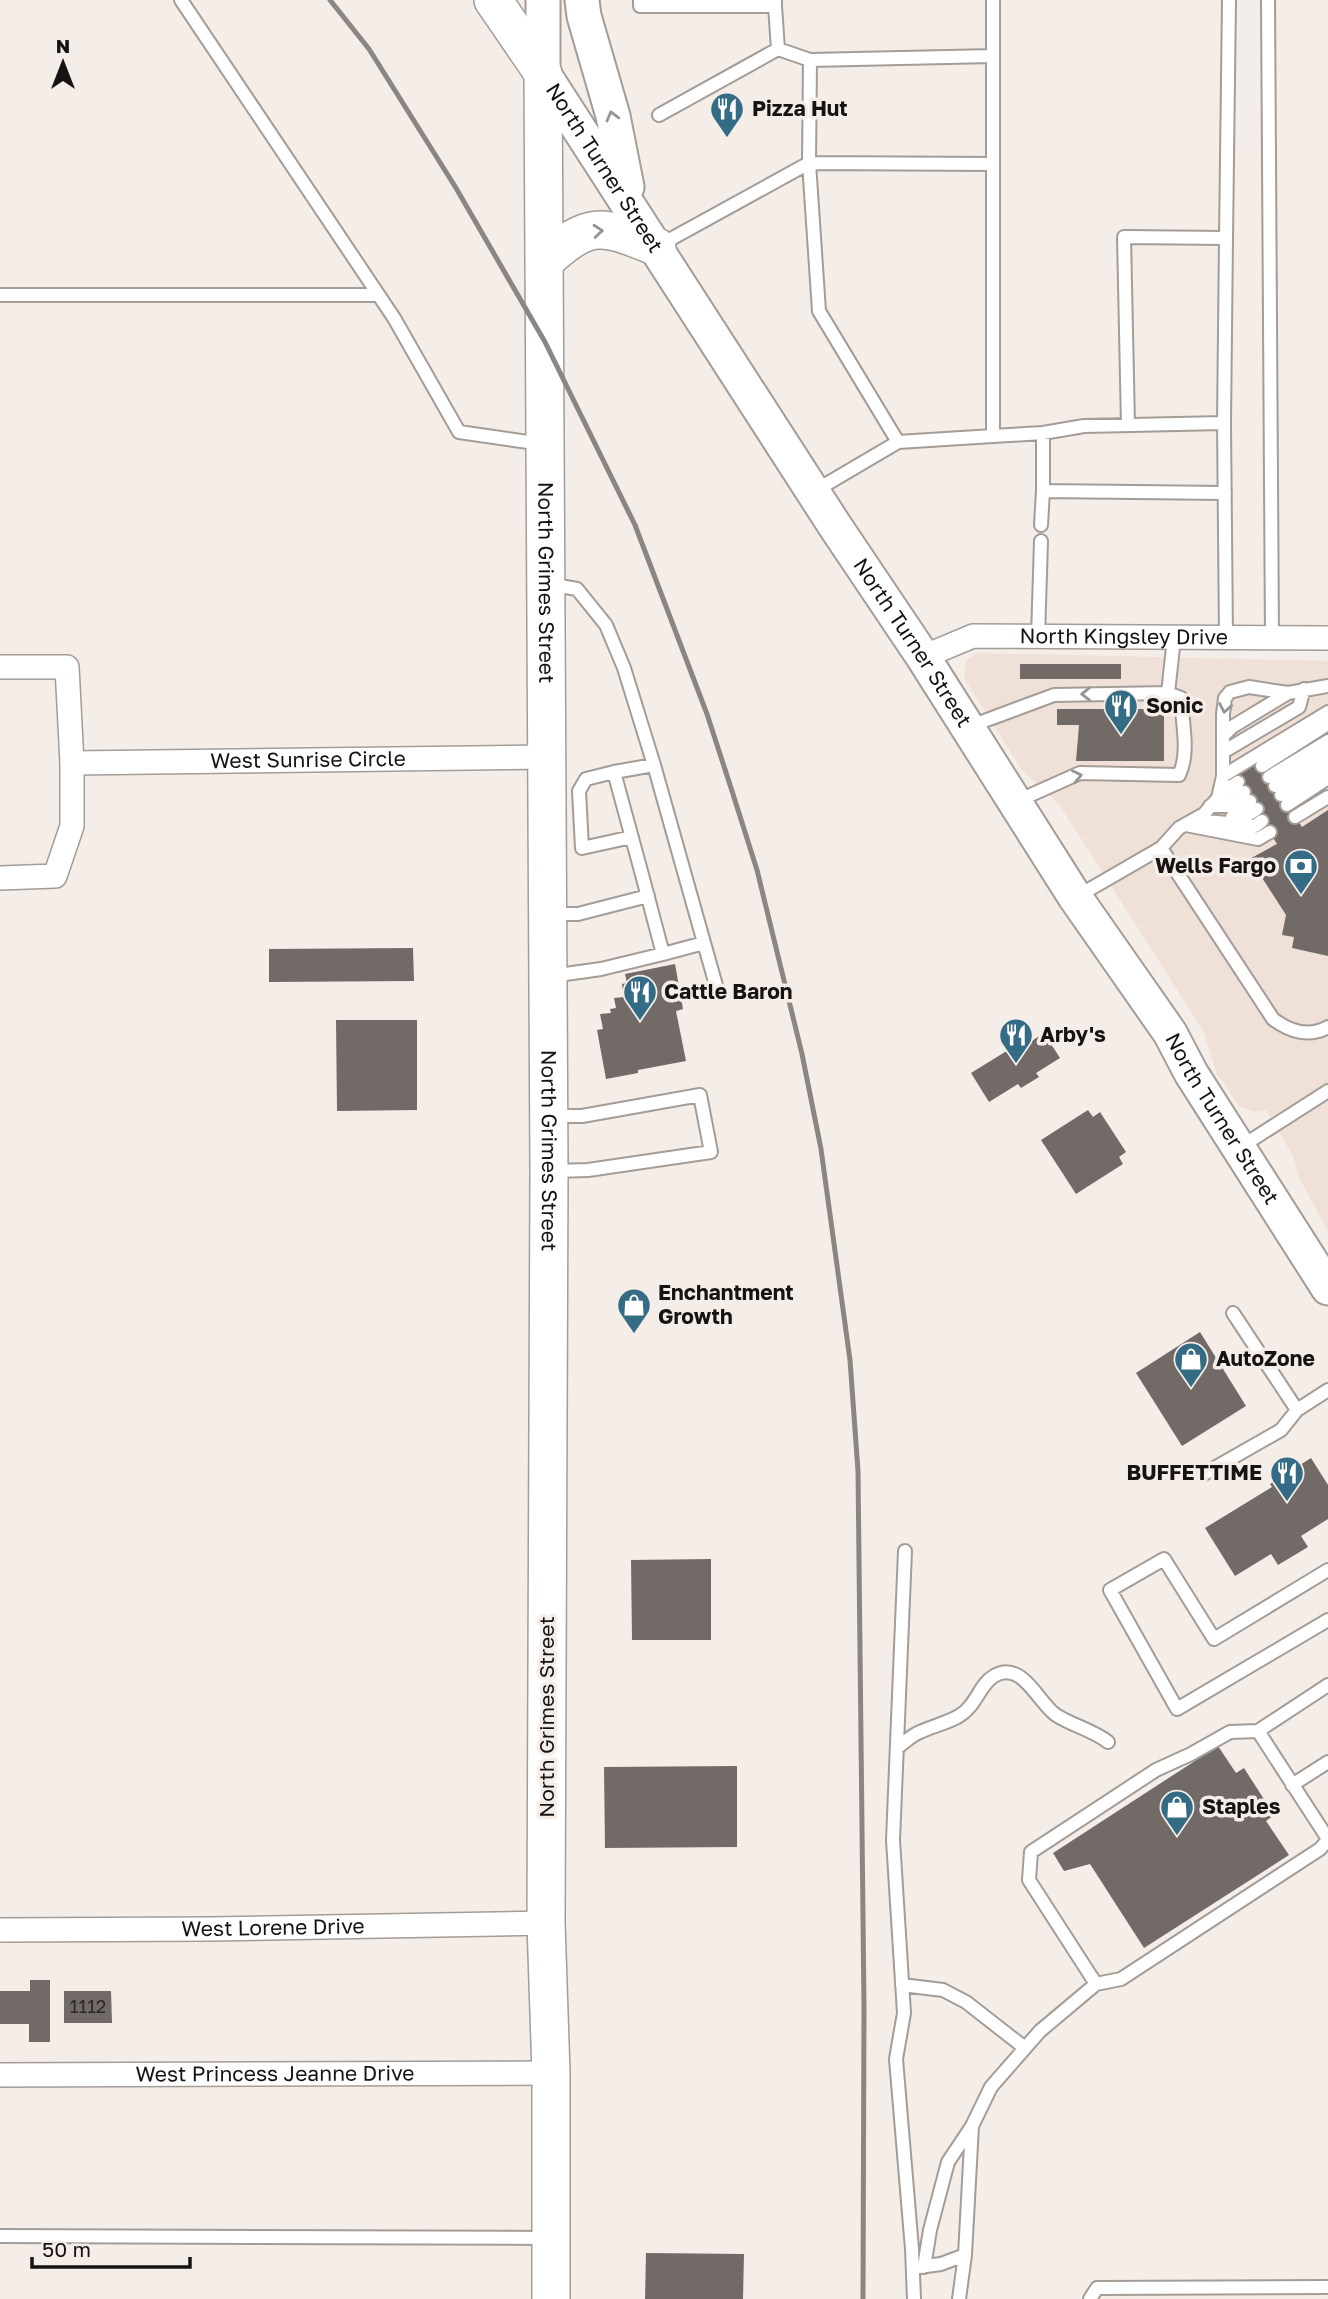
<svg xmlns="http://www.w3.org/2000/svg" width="1328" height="2299" viewBox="0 0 1328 2299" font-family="'Golos Text',sans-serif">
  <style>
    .built { fill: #f0e1d8 }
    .building { fill: #716a66 }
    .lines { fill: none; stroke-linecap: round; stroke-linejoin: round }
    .service-casing { stroke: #a49c97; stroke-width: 16 }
    .minor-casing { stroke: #a49c97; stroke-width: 26 }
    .secondary-casing { stroke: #a49c97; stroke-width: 37 }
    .primary-casing { stroke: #a49c97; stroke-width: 40 }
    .service { stroke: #fff; stroke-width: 12 }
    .minor { stroke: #fff; stroke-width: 23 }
    .secondary { stroke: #fff; stroke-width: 33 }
    .primary { stroke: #fff; stroke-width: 37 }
    .rail { stroke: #8c8683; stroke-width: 5 }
    .oneway { stroke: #969594 }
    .labels { text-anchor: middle; stroke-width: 7; stroke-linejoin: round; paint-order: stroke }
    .number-label { font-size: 18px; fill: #2d2927 }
    .poi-label { font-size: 21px; font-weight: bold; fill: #161312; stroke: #f5ede8; text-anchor: start }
    .street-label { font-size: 21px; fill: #161312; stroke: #f5ede8 }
  </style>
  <rect width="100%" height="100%" fill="#f5ede8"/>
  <!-- built -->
  <path class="built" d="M978,653L1328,661V1232L1299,1177L1293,1156L1266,1110L1256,1112L1240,1107L1216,1072L1204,1032L1059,804L1022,770L964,678L966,660Z"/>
  <!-- building -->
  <path class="building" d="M1020,664H1121V679H1020Z
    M1057,709H1164V761H1076L1079,725H1057Z
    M1258,759L1302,827L1328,810V956L1292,948L1294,937L1282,935L1286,915L1259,873L1254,877L1244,862L1277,844L1233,774Z
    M413,948L414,981L269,982V949Z
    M675,964L683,1009L676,1011L686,1061L638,1070V1073L606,1079L597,1030L603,1029L600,1014L611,1013L610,1009L616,1008L614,998L624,997L622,984L627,983L625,974Z
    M336,1020H417V1110L337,1111Z
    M1044,1033L1060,1058L1036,1073L1039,1077L1021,1088L1018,1084L989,1102L971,1073L1018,1044L1021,1048Z
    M1088,1110L1093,1117L1100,1112L1126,1152L1119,1157L1123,1164L1076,1194L1041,1140Z
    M1200,1332L1246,1406L1182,1446L1136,1373Z
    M1311,1458L1328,1485V1519L1301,1536L1308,1547L1278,1565L1271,1554L1235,1576L1205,1528L1272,1487L1270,1484Z
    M711,1559V1640H632L631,1560Z
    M1218,1746L1236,1773L1244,1768L1274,1815L1266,1821L1289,1855L1144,1948L1090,1864L1064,1871L1053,1853Z
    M737,1766V1847L605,1848L604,1767Z
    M30,1980H50V2042H29V2024H0V1991H30Z
    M64,1991H111L112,2023H64Z
    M646,2253L744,2254L743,2299H645Z"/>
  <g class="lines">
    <!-- service casing -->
    <g class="service-casing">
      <path id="service" d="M181,0L394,318L459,432L542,444
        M640,0V6H775V0
        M1268,0L1272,639
        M775,6L778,49L810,60
        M659,115L778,49
        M1226,238L1229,0
        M660,245L809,163L993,164
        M0,295H378
        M1128,425L1124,237L1226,238L1224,423
        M1043,433V491L1225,493
        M993,436L1043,433L1084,426L1224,423L1226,638
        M898,442L819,311L809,163L810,60L993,56
        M813,492L898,442L993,436V0
        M1041,525L1043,491
        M548,584L577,589L606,625L624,668L654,765
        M1038,637L1041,541
        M1168,693L1174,638
        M968,727L1054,695L1168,693L1181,698C1182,721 1190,754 1179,775L1080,773L1015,802
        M1223,736L1232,727L1288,693
        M1223,752L1299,707L1304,689
        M1262,766L1328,724
        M614,772L654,765L717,989
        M1223,776L1328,712
        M1269,777L1328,741
        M1275,786L1328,754
        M1220,789L1230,787L1238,782
        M1281,795L1328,766
        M1222,798L1232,800L1244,792
        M1287,805L1328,778
        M1210,806H1242L1250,801
        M1232,817L1243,818L1257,809
        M1295,817L1328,797
        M1198,820L1255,826L1262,821
        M1186,825L1258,839L1270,832
        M1161,848L1273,1019C1289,1031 1309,1038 1328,1027
        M1078,896L1161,848L1179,828L1204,814L1218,798L1223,776V714L1225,698L1230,692L1249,687L1288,693L1328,686
        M552,914H578L648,896
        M663,954L704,943
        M551,976L601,969L663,954C647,893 631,833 614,772L586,779L579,791L582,848L632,837
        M553,1116H582L700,1095L711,1152L588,1170L553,1171
        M1239,1148L1328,1091
        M1233,1313L1297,1410
        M1204,1474L1281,1430L1297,1410L1328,1390
        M905,1551L893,1840L904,2013L896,2059L912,2249L914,2299
        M1328,1570L1214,1639L1164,1559L1110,1590L1177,1709L1328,1620
        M1328,1685L1258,1731L1328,1839
        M1258,1731L1230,1732L1191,1754L1156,1770L1031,1852L1029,1880L1096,1984L1121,1979L1320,1849L1328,1840
        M898,1747C905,1742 912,1735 920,1732C933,1726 947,1723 959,1716C977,1705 979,1685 994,1676C1022,1659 1039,1704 1056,1715C1073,1726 1093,1730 1108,1742
        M1292,1785L1328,1762
        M902,1985L943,1990L966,2002L1025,2048
        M0,2236L549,2238
        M919,2267L941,2264L965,2255
        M924,2267L930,2230L948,2162L972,2126
        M959,2299L965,2255L972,2126L991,2087L1040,2031L1096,1984
        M1090,2299L1097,2288L1328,2287"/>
    </g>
    <!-- minor casing -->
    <g class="minor-casing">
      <g id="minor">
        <path id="s1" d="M923,657L973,636L1328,638"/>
        <path d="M0,667H67L72,763V826L55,876L0,878"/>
        <path id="s2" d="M72,763L545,757"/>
        <path id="s3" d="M0,1930L212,1929L546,1923"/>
        <path id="s4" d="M0,2075L551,2073"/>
      </g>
    </g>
    <!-- secondary casing -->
    <g class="secondary-casing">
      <g id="secondary">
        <path id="s5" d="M543,0V73L835,526L923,657L1075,897L1170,1033L1191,1073L1328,1288"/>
        <path d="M582,0L584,16L613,116L627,187"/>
      </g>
    </g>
    <!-- primary casing -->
    <g class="primary-casing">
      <g id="primary">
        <path id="s6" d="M493,0L543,73L549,1171L546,1923L551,2073V2299"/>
        <path d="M545,261C591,219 602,225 657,247"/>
      </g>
    </g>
    <!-- service -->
    <use href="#service" class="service"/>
    <!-- minor -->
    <use href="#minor" class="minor"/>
    <!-- secondary -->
    <use href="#secondary" class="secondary"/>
    <!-- primary -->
    <use href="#primary" class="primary"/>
    <!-- rail -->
    <path class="rail" d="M330,0L369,49L456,188L545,342L635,525L707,714L732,791L757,870L802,1054L821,1149L850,1360L858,1471L864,2006L863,2299"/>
  </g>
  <!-- one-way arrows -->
  <defs><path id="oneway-chevron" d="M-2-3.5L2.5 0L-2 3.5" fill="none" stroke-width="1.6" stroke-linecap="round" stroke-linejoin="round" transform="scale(1.75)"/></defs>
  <g class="oneway">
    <use href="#oneway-chevron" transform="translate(612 116) rotate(-105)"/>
    <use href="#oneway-chevron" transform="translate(598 231) rotate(-5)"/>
    <use href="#oneway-chevron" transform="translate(1086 694) rotate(179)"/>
    <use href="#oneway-chevron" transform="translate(1225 708) rotate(100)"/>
    <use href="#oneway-chevron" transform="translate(1077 776) rotate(-12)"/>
  </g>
  <!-- icons -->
  <defs>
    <g id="restaurant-pin" transform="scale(1.75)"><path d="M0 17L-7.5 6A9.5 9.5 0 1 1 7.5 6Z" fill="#346c86" stroke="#f5ede8"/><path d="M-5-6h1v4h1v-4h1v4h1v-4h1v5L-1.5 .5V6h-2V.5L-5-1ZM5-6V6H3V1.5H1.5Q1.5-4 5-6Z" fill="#fff"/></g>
    <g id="bank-pin" transform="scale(1.75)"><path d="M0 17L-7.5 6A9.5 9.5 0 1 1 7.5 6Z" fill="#346c86" stroke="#f5ede8"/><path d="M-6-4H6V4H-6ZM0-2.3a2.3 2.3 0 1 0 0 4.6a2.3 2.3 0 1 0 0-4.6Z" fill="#fff"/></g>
    <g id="shop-pin" transform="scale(1.75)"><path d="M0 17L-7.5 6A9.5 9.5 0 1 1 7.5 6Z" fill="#346c86" stroke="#f5ede8"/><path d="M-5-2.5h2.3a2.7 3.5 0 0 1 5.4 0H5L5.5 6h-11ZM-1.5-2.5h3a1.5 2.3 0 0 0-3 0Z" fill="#fff"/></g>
  </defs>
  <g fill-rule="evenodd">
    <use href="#restaurant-pin" x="727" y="109"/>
    <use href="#restaurant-pin" x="1121" y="706"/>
    <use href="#bank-pin" x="1301" y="866"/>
    <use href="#restaurant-pin" x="640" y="992"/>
    <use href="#restaurant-pin" x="1016" y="1035"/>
    <use href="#shop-pin" x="634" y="1305"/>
    <use href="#shop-pin" x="1191" y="1359"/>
    <use href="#restaurant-pin" x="1287" y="1473"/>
    <use href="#shop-pin" x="1177" y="1807"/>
  </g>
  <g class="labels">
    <!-- number labels -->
    <g class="number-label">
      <text x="88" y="2013">1112</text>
    </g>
    <!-- poi labels -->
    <g class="poi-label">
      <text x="752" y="116">Pizza Hut</text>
      <text x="1146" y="713">Sonic</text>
      <text x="1276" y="873" text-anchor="end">Wells Fargo</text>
      <text x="664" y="999">Cattle Baron</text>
      <text x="1040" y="1042">Arby's</text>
      <text x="658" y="1300">Enchantment<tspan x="658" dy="24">Growth</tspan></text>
      <text x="1216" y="1366">AutoZone</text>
      <text x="1262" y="1480" text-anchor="end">BUFFETTIME</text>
      <text x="1202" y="1814">Staples</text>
    </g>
    <!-- street labels -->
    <g class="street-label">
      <text dy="7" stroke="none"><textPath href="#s5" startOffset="186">North Turner Street</textPath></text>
      <text dy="7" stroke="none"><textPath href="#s6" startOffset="598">North Grimes Street</textPath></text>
      <text dy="7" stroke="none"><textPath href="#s1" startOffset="205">North Kingsley Drive</textPath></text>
      <text dy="7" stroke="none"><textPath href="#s5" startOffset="752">North Turner Street</textPath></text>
      <text dy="7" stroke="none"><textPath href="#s2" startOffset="236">West Sunrise Circle</textPath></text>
      <text dy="7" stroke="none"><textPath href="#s5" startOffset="1320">North Turner Street</textPath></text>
      <text dy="7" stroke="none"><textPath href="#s6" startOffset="1166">North Grimes Street</textPath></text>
      <text transform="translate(547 1717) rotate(-90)" y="7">North Grimes Street</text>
      <text dy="7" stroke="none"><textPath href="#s3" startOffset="273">West Lorene Drive</textPath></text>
      <text dy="7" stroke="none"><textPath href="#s4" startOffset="275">West Princess Jeanne Drive</textPath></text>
    </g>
  </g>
  <!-- north arrow -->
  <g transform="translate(63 63)" stroke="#f5ede8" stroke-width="5" paint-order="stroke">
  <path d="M0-5L12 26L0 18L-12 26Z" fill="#161312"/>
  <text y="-10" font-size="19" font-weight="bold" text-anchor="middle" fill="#161312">N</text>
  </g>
  <!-- scale -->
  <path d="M32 2257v10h158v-10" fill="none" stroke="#161312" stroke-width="3.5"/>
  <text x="42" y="2257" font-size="21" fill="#161312" stroke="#f5ede8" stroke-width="5" paint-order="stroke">50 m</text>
</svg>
